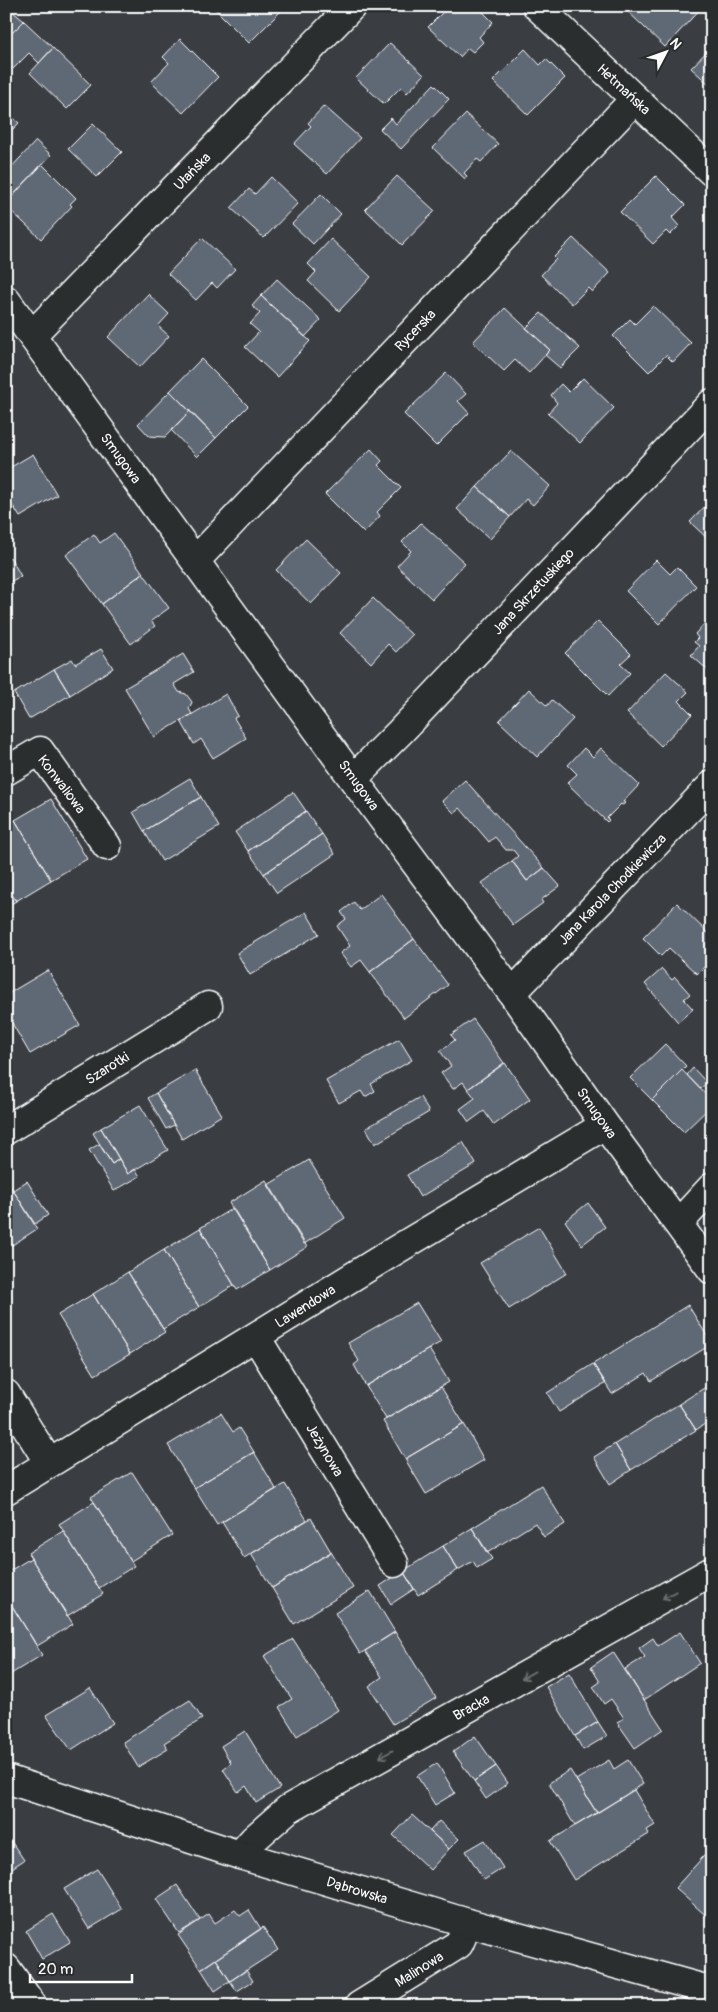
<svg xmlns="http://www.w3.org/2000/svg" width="718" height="2012" viewBox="0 0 718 2012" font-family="Pangolin,sans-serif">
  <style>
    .building { fill: #5f6775; stroke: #fff }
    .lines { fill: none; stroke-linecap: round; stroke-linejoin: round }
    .street-casing { stroke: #fff; stroke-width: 31 }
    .secondary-casing { stroke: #fff; stroke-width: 31 }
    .street { stroke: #2a2d2e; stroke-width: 28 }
    .secondary { stroke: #2a2d2e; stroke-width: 28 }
    .oneway { stroke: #6a6c6d }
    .labels { text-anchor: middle; stroke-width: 4.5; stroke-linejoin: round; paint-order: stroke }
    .street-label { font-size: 14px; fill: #fff; stroke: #2a2d2e }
  </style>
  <rect width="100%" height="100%" fill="#3a3e43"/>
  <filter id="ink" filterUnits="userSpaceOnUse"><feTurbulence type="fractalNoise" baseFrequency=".02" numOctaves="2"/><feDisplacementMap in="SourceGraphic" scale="10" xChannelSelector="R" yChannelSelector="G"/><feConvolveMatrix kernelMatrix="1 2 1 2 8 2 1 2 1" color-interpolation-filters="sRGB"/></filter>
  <g filter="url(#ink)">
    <!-- building -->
    <path class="building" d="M6,6L24,21L6,39Z
      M212,6H285V7L249,43Z
      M454,6H477L493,22L479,37L483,42L473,52L468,48L460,57L428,27L446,9L449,12Z
      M622,6H703L665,47Z
      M24,21L53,48L39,63L29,53L13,69L6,63V39Z
      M180,39L218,77L183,113L151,82L169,63L163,57Z
      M390,43L424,75L407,93L401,87L384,104L356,78Z
      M712,46V87L691,68Z
      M53,48L91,85L67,109L30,73Z
      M525,49L540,65L546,59L565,78L528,115L493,81Z
      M434,84L449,99L401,149L380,129L391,118L396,124Z
      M324,106L360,138L327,174L294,144L311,126L308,123Z
      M6,111L19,123L6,136Z
      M466,114L498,144L481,162L477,159L464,173L467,176L465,179L433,148Z
      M93,124L122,152L97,177L68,149Z
      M36,141L51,155L8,201L6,199V173Z
      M42,164L76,198L70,204L72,206L41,239L6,206V203Z
      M397,176L435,211L402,245L365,209Z
      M656,176L685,205L672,218L679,226L670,235L666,231L653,244L620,212Z
      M271,177L298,203L264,238L231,208L249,189L255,194Z
      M321,194L341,214L313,244L292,224Z
      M202,238L235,269L217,288L212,283L196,300L168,274Z
      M573,238L610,273L592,292L588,288L572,304L541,275L556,259L554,257Z
      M331,239L371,277L339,311L308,281L316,272L308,264Z
      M277,279L321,320L305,337L261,296Z
      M148,294L169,314L158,326L169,336L140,367L108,337Z
      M261,296L310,341L277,377L245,347L259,332L250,324L260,313L252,306Z
      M653,306L691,343L673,362L666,355L649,372L613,336L630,319L635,324Z
      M505,308L550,350L529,373L515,360L504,371L473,342Z
      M541,313L580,348L560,368L545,355L550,350L526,328Z
      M201,359L248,406L216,438L170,391Z
      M446,373L466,394L458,401L469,413L436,446L404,414Z
      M583,378L614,408L580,443L548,413L557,403L551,395L561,384L569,392Z
      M170,391L190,411L165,437L149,436L138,424Z
      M190,411L216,438L197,457L171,430Z
      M371,449L382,461L378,465L401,488L377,512L380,516L364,533L325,494Z
      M511,451L550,486L533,505L526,499L510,517L477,487Z
      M33,454L57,495L20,517L6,495V470Z
      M477,487L510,517L490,539L457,509Z
      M712,499V543L690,522Z
      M421,523L465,563L432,599L397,566L411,551L402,542Z
      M114,533L143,573L102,604L66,555L94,534L100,543Z
      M306,539L341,573L311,604L276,570Z
      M10,557L21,576L6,584V560Z
      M656,560L670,574L677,567L696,586L659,624L626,591Z
      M712,565V578L705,572Z
      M143,573L169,608L151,621L155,626L131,644L102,604Z
      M373,598L412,635L396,652L388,644L371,663L340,633Z
      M598,621L631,654L620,664L630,673L608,696L565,653Z
      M706,622L712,627V674L691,655L699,646L694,642L698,638L695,634Z
      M101,649L113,668L70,695L54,669L72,659L75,664Z
      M183,654L194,672L174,684L179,692L186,694L192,702L189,709L192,714L154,737L125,688Z
      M54,669L70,695L29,719L14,693Z
      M666,672L688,692L679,701L692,714L661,746L627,713Z
      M529,689L547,706L552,700L573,719L537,757L499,721Z
      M226,694L238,716L234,718L246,738L213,758L201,739L194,744L181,721Z
      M584,748L593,757L601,748L639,785L623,802L625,803L623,805L621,804L607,818L609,820L607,822L567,783L577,774L568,765Z
      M190,778L201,797L144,831L133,812Z
      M465,780L544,868L527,881L512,861L518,856L513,850H506L495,837L489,842L460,808L454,813L442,801Z
      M293,792L306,811L248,851L235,832Z
      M201,797L219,827L162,861L144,831Z
      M51,799L87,859L51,880L15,820Z
      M306,811L322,834L264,874L248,851Z
      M15,820L51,880L16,901L6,886V825Z
      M322,834L335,854L277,893L264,874Z
      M512,861L527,881L544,868L560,886L541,900L543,903L513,925L482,883Z
      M6,886L16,901L6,907Z
      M381,894L414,939L370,972L361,960L351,967L340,953L350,946L337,926L346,919L341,912L354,902L360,910Z
      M677,903L712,937V959L697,974L669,948L661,956L643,938Z
      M306,912L319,934L250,975L237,953Z
      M414,939L448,985L404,1018L370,972Z
      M662,969L672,980L675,977L690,994L684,999L693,1009L678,1022L645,984Z
      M48,970L80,1025L30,1054L6,1013V995Z
      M473,1019L504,1063L468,1089L463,1082L453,1089L441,1073L451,1066L440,1051L455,1040L451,1035Z
      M399,1039L412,1060L371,1084L375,1091L365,1097L361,1091L339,1103L326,1081Z
      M665,1044L686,1066L652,1100L630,1078Z
      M505,1063L530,1099L494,1125L484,1111L469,1122L460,1109L475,1098L468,1089Z
      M693,1068L707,1083L700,1089L687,1075Z
      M195,1070L222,1115L182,1139L156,1093Z
      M682,1070L712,1101V1105L684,1132L652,1100Z
      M156,1093L174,1125L166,1129L148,1098Z
      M420,1097L429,1112L375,1144L366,1128Z
      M140,1105L168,1150L128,1174L101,1128Z
      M101,1128L119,1159L112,1164L93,1133Z
      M463,1142L476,1164L420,1197L407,1175Z
      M99,1144L112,1164L119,1159L128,1174L135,1169L140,1176L114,1191L89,1150Z
      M309,1160L345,1218L304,1244L268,1185Z
      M266,1180L307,1247L270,1270L229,1203Z
      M27,1181L48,1215L35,1224L13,1190Z
      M10,1185L37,1229L6,1249V1187Z
      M588,1203L605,1227L582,1245L565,1221Z
      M233,1208L270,1270L237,1290L200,1228Z
      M539,1227L567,1273L509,1309L480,1263Z
      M200,1228L234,1285L199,1307L164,1250Z
      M164,1250L199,1307L163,1329L128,1272Z
      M128,1272L165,1332L130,1354L93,1294Z
      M93,1294L130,1354L95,1375L58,1315Z
      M417,1303L441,1342L366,1386L354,1365L359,1361L348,1343Z
      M688,1305L712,1344L651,1381L646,1373L612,1394L593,1364Z
      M429,1349L449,1382L386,1419L366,1386Z
      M593,1364L606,1383L559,1412L547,1393Z
      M712,1383V1419L696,1430L679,1404Z
      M441,1387L464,1424L405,1459L383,1421Z
      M679,1404L696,1430L631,1470L615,1444Z
      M221,1413L233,1432L239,1428L254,1452L194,1488L168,1445Z
      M464,1424L484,1460L426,1494L405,1459Z
      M615,1444L631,1470L610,1484L594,1457Z
      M254,1452L276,1489L217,1525L194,1488Z
      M132,1472L172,1535L131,1561L91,1497Z
      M285,1484L307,1520L244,1558L222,1522Z
      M541,1485L565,1524L544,1537L535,1523L487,1553L472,1528Z
      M94,1502L134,1566L99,1588L59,1524Z
      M311,1518L331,1552L272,1588L251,1554Z
      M472,1528L492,1559L477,1568L473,1561L458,1570L443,1546Z
      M63,1531L103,1594L67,1616L28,1553Z
      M443,1546L458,1570L418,1595L403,1571Z
      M331,1552L353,1588L294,1624L272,1588Z
      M31,1558L73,1624L37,1646L6,1596V1573Z
      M403,1571L414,1589L391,1604L380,1586Z
      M370,1591L395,1632L360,1654L335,1613Z
      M6,1596L42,1655L6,1677Z
      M395,1632L436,1698L393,1724L369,1686L382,1677L365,1651Z
      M680,1632L700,1663L644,1700L625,1669L645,1657L639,1648L653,1638L658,1646Z
      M293,1639L338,1710L297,1736L279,1707L292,1699L264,1656Z
      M613,1652L663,1729L635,1748L617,1722L624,1718L611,1699L604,1704L593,1687L600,1682L591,1667Z
      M569,1673L598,1722L575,1736L546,1687Z
      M90,1688L113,1723L71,1750L46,1715Z
      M190,1700L202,1719L164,1743L168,1749L138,1767L123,1742Z
      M598,1722L607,1736L583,1750L575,1736Z
      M245,1731L280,1788L256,1803L246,1786L238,1792L223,1769L231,1763L221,1746Z
      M475,1736L496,1766L474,1781L453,1752Z
      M609,1760L614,1769L628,1760L643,1784L597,1813L576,1780Z
      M437,1763L455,1793L435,1805L417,1776Z
      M496,1766L508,1783L486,1799L474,1781Z
      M570,1770L597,1813L575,1826L549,1783Z
      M634,1790L655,1825L647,1830L649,1834L574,1880L550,1841Z
      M412,1815L449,1849L430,1870L393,1835Z
      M439,1821L459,1839L449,1849L430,1831Z
      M6,1834L24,1860L6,1872Z
      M485,1840L503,1868L484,1880L466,1851Z
      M712,1847V1921L675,1888Z
      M97,1869L122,1909L89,1929L64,1889Z
      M177,1885L200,1920L179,1933L156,1899Z
      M235,1910L240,1916L249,1910L261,1929L201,1969L178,1935L209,1914L215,1923Z
      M53,1914L70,1942L42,1959L26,1931Z
      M263,1927L278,1950L230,1981L216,1959Z
      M216,1959L230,1981L215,1991L201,1969Z
      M246,1970L253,1981L237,1991L230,1981Z
      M238,1997L243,2006H226L225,2005Z"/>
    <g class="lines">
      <!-- street casing -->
      <g class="street-casing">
        <path id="street" d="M537,6L712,172
          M6,300L353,779L512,993L605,1125L712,1270
          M32,335L352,6
          M195,561L635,99
          M6,771L40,751L107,846
          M353,779L400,732L712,403
          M512,993L712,785
          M6,1130L208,1006
          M678,1224L712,1187
          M256,1337L394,1563
          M6,1394L49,1463
          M6,1490L396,1250L605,1125
          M240,1855L254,1839L288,1809L712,1571
          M6,1968L33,2006
          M359,2006L459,1944L468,1923"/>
      </g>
      <!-- secondary casing -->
      <g class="secondary-casing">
        <path id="secondary" d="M6,1779L240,1855L468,1923L712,1991"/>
      </g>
      <!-- street -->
      <use href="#street" class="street"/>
      <!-- secondary -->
      <use href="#secondary" class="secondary"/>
    </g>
    <!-- one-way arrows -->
    <defs><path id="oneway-shaft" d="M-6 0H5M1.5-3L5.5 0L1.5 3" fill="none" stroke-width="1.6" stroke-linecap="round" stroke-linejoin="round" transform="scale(1.25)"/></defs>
    <g class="oneway">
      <use href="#oneway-shaft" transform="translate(669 1595) rotate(151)"/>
      <use href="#oneway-shaft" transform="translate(528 1675) rotate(151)"/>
      <use href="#oneway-shaft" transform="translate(386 1754) rotate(151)"/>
    </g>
  </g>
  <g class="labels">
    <!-- street labels -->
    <g class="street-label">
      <text transform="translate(624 89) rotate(43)" y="5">Hetmańska</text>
      <text transform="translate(192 171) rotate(-46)" y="5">Ułańska</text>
      <text transform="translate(415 330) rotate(-46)" y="5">Rycerska</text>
      <text transform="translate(121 458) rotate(54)" y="5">Smugowa</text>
      <text transform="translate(533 591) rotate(-47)" y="5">Jana Skrzetuskiego</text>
      <text transform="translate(62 784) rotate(53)" y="5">Konwaliowa</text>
      <text transform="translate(359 785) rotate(54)" y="5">Smugowa</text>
      <text transform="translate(612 889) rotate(-46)" y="5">Jana Karola Chodkiewicza</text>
      <text transform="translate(107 1068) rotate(-32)" y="5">Szarotki</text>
      <text transform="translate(597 1113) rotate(55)" y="5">Smugowa</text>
      <text transform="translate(305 1306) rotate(-32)" y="5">Lawendowa</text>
      <text transform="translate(325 1450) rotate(59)" y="5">Jeżynowa</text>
      <text transform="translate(471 1707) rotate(-29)" y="5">Bracka</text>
      <text transform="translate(357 1890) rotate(17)" y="5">Dąbrowska</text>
      <text transform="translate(419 1969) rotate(-32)" y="5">Malinowa</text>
    </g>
  </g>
  <!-- margin -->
  <rect width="718" height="2012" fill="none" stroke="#2a2d2e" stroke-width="25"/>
  <rect x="12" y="12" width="693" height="1987" fill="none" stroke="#fff" stroke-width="2" filter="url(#ink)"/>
  <!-- north arrow -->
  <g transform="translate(666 52) rotate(49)" stroke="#2a2d2e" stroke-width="4" paint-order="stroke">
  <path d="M0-4L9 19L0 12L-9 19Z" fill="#ffffff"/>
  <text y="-8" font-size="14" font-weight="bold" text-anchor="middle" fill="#ffffff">N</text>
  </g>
  <!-- scale -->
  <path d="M30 1974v8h102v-8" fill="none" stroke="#ffffff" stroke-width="2.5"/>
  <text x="38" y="1974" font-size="15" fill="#ffffff" stroke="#2a2d2e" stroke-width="4" paint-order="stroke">20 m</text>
</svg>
